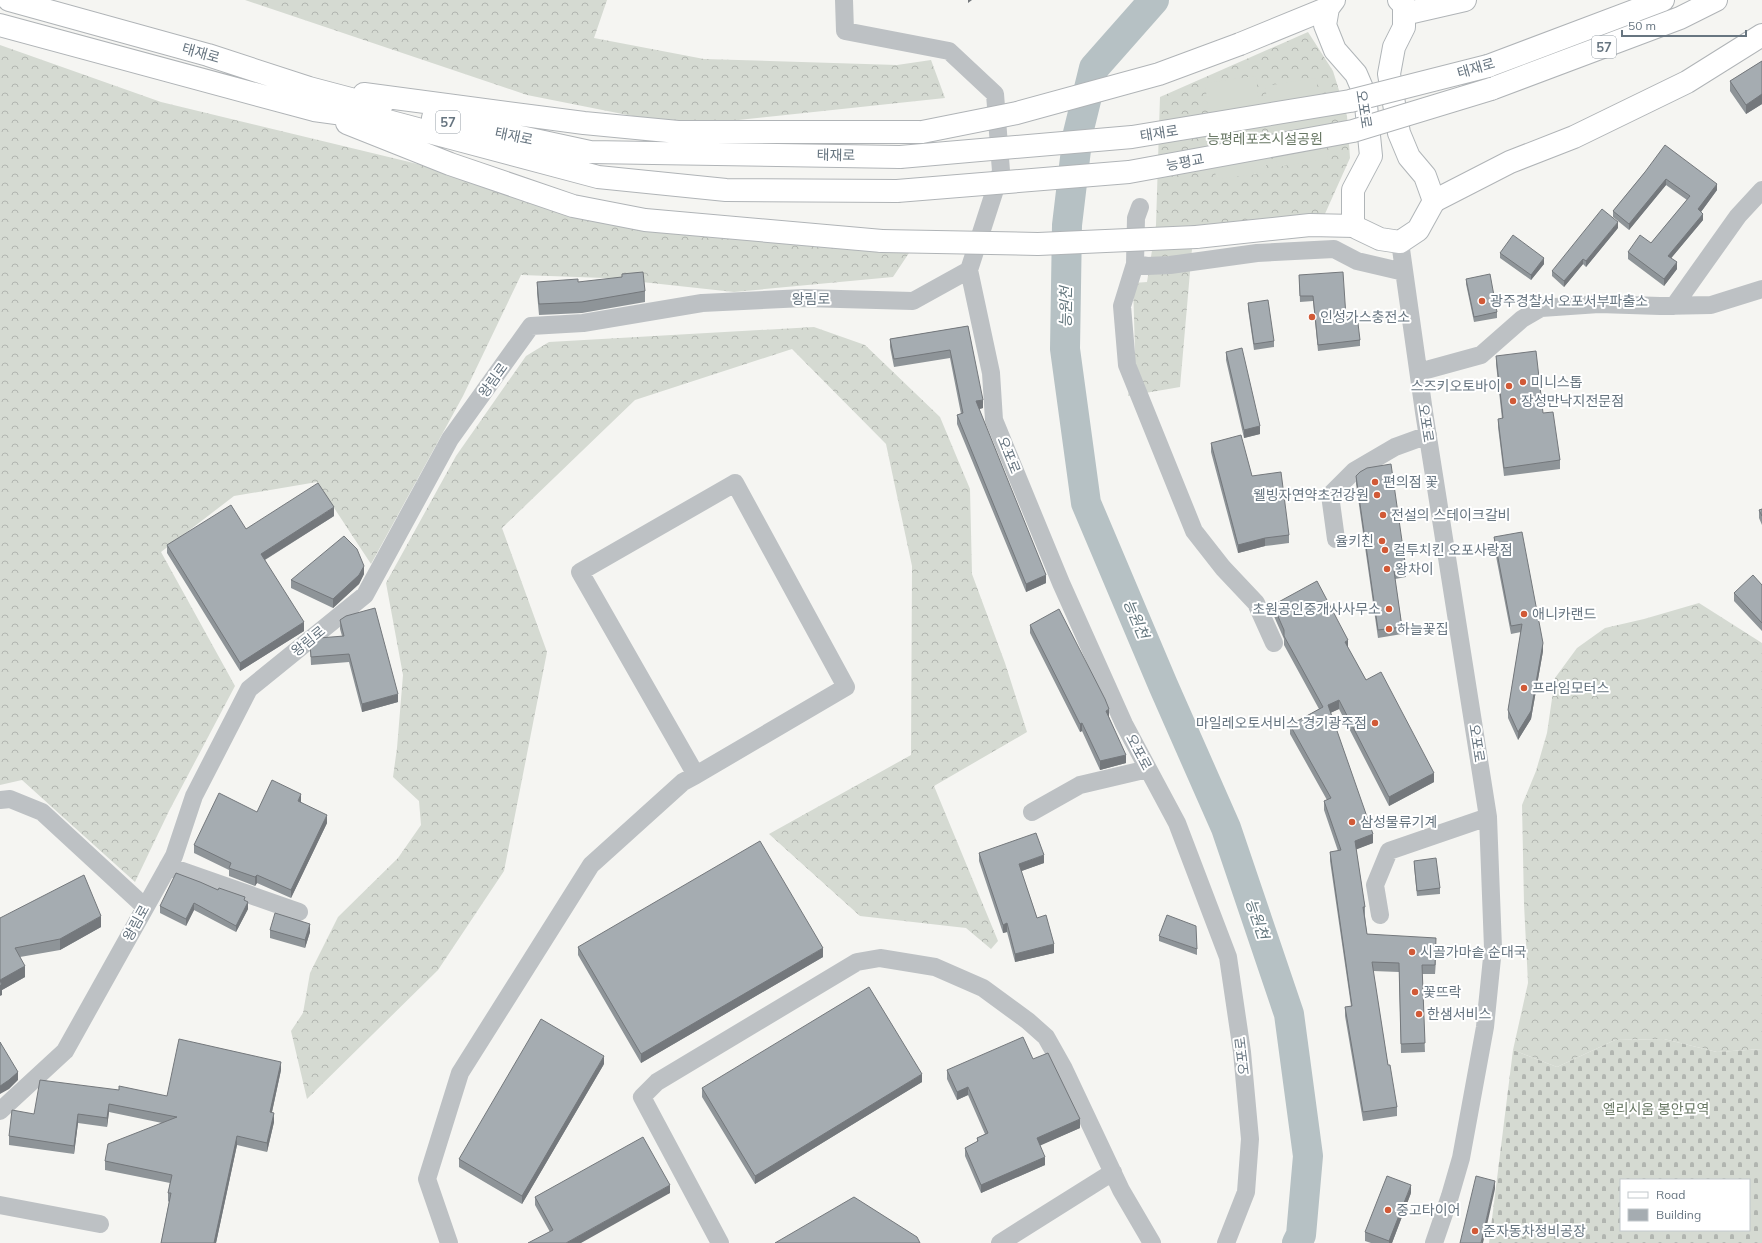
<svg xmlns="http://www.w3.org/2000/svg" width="1762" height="1243" viewBox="0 0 1762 1243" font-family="Mulish,'Noto Sans KR',sans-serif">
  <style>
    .forest { fill: url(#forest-crowns) }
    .cemetery { fill: url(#cemetery-stones); fill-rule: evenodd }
    .garden { fill: #d5dad2 }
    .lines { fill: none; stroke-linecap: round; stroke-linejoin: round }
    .river { stroke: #b6c1c4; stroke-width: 30 }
    .major-casing { stroke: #b0b5b8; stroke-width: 24 }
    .highway-casing { stroke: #b0b4b7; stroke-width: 24 }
    .minor { stroke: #bdc1c4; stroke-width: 18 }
    .major { stroke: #fff; stroke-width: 22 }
    .highway { stroke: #fff; stroke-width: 22 }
    .highway-bridge-casing { stroke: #b0b4b7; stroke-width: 24; stroke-linecap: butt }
    .highway-bridge { stroke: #fff; stroke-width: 22 }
    .wall { fill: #8e9498 }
    .shaded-wall { fill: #74787c }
    .building { fill: #a5acb1; stroke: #74787c }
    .poi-dot { fill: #d15a37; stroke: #fff; stroke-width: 1.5 }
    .labels { text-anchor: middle; stroke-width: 4; stroke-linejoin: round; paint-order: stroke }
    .shield { fill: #fff; stroke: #959ea6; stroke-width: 1 }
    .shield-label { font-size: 13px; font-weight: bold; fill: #677580 }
    .street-label { font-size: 14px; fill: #677580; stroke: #fff }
    .park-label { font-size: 14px; fill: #697865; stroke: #fff }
    .poi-label { font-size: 14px; fill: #677580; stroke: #fff; text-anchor: start }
    .water-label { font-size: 15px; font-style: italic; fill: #63767d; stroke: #fff }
  </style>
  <defs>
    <pattern id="forest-crowns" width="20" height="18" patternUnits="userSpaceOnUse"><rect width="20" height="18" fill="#d5dad2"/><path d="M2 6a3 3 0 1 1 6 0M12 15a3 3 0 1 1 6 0" fill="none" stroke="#b1b5b0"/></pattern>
    <pattern id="cemetery-stones" width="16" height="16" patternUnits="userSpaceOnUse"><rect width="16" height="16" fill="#d5dad2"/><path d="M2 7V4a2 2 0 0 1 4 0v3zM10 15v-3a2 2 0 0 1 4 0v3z" fill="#b1b5b0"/></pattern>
  </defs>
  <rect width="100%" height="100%" fill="#f5f5f2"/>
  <!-- forest -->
  <path class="forest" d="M245,0H607L594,38L704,59L897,65L931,60L945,98L683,126L527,95Z
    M1308,32L1333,71L1347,116L1350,158L1324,216L1194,226L1180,387L1128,396L1135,352L1133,283L1147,282L1156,225L1160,97Z
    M0,45L161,102L484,180L574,216L909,253L893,277L734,292L605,278L521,275L463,396L371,564L317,482L234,496L161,552L235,686L169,811L135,882L22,780L0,785Z
    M814,327L865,345L940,417L970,489L972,574L1005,663L1027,732L934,786L998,941L991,949L966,928L860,916L769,834L911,755L912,566L886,444L792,349L635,400L502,528L547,652L504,871L438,970L307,1099L291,1031L303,1013L310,973L338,917L398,858L421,825L419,801L393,777L397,748L403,675L386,583L456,456L526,356L549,342Z
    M1699,603L1762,643V1049L1717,1052L1664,1039L1615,1040L1557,1067L1513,1050L1528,983L1524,904L1522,805L1536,771L1547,733L1555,678L1577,648L1605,628L1644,619Z"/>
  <!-- cemetery -->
  <path class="cemetery" d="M1664,1039L1717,1052L1762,1049V1243H1489L1513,1050L1557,1067L1615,1040ZM1621,1180H1749V1230H1621Z"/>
  <!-- garden -->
  <path class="garden" d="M1256,76L1267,173L1216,179L1205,83Z
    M1316,78L1328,159L1277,167L1265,86Z"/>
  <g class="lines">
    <!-- river -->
    <path class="river" d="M1154,0L1094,68L1078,133L1067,225L1065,349L1086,503L1163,685L1226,828L1289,1014L1308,1156L1301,1235L1297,1243"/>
    <!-- major casing -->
    <g class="major-casing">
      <path id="major" d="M1334,0L1328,8L1325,25L1335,50L1356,74L1365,95L1371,156L1353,190V223L1357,228L1380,239L1400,242L1418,230L1434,201L1425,176L1409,157L1399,133L1389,74L1394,47L1404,27V5L1399,0"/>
    </g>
    <!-- highway casing -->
    <g class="highway-casing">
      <path id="highway" d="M9,0L208,55L309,88L381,107
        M1404,14L1465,0
        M0,25L314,110L380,119L598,177L726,190L897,191
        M1240,44L1328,8
        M1488,66L1663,0
        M1491,89L1680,18L1716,0
        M364,94L584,123L678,132H922
        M433,118L590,152L900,157
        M347,123L450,164L573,206L645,220L882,241
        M1434,201L1510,162L1574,137L1687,82L1762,35
        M1196,237L1310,225L1355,226"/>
    </g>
    <!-- minor -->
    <path class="minor" d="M1140,207L1136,218L1135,264L1147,266L1170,265L1257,253L1334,249L1357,261L1404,272
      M1400,242L1424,412L1488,817L1493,948L1485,1027L1461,1158L1450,1196L1434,1243
      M1135,264L1122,306L1127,365L1194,531L1223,568L1256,603L1274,643
      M969,270L991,373L994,420L1061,583L1124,724L1177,823L1228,957L1242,1052L1250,1139L1246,1192L1226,1243
      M1674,306L1738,216L1762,190
      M1419,372L1481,355L1522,319L1541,308L1599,304L1660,306L1711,305L1762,289
      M1336,539L1330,495L1354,471L1395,447L1428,435
      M0,800L10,799L42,812L145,907
      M1032,812L1080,785L1148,769
      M168,866L299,912
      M1380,915L1375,885L1389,851L1488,817
      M0,1111L65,1051L174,856L194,796L249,689L365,595L450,439L531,326L583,323L702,303L804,298L913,301L969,270L1001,171L995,94L949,51L845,31L844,0
      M0,1205L100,1224
      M449,1243L427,1179L460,1073L591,865L683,782L696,775L846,687L735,483L580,572L696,775
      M720,1243L642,1097L657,1082L857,962L880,958L935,967L983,988L1028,1021L1046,1037L1064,1069L1121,1190L1152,1243
      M1000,1243L1113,1172"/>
    <!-- major -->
    <use href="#major" class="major"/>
    <!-- highway -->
    <use href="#highway" class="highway"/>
    <!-- highway-bridge casing -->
    <g class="highway-bridge-casing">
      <path id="highway-bridge" d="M922,132L1017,113L1159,74L1240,44
        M900,157L1132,137L1350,101L1488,66
        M897,191L1129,172L1353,131L1491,89
        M882,241L1038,244L1196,237"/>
    </g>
    <!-- highway-bridge -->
    <use href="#highway-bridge" class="highway-bridge"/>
  </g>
  <!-- wall -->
  <path class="wall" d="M1762,61V104L1746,114L1730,91V81Z
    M1645,172L1717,190L1701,212L1703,220L1671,258L1677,269L1664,286L1628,259V252L1651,243L1687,200L1666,185L1629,230L1613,217V211Z
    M1618,228L1586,267L1583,264L1564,287L1552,276V271Z
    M1500,253L1544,264L1531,280L1500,258Z
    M1299,275L1346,317L1360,340V346L1318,351L1313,301L1300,302Z
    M1466,279L1497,312V318L1474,322L1466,284Z
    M537,282H578L645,291V302L582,313L539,315L537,293Z
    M1248,303L1274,341V347L1254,350L1248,309Z
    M968,326L983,408L979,409L1046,583L1026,592L957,424V415L961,414L950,358L894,367L890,347V339Z
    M1226,352L1260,434L1244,438L1226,360Z
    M1496,356L1543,413L1560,460V469L1504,476L1498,427V419H1502L1496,364Z
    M1211,443L1252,476L1289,535V543L1265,546L1238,553L1211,452Z
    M1356,476L1406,569V577L1395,579L1402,627V634L1378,638L1356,484Z
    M1762,509V525L1759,518V510Z
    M334,516L265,560L304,631L240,671L167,553V545L246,529Z
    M1494,537L1543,651L1531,719L1518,740L1508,718V710L1521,632L1511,634L1494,546Z
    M364,574L359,584L333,608L291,588V580Z
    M1762,585V631L1734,601V593Z
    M1273,605L1348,648L1366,680L1434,782L1389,806L1339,709L1330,713L1373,843L1356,849L1365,907V916L1367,934L1436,947L1435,974H1422L1425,1052L1401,1053L1399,972L1373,971L1388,1065L1397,1107V1116L1363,1121L1345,1016V1007L1351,1006L1330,861V852L1338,851L1324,810V801L1327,800L1290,734V725L1319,709L1284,645V639L1273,614Z
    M340,620L398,702L362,712L349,662L311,665L310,644L342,636L340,629Z
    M1030,625L1109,717L1126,763L1100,770L1082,731L1080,732L1030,633Z
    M301,802L327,823L291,898L257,883L255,886L229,876V870L194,853V845L257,812Z
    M979,853L1044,863L1021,871L1037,918L1054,953L1015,962L1007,932L1003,933L979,861Z
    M1414,861L1440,888V894L1417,896L1414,866Z
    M218,890L245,900L248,909L236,932L194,910L186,926L160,913V906Z
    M0,918L101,927L60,950L20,957L25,977L2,990V995Z
    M270,930L310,932L305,948L270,938Z
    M1159,936L1197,949V955L1159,941Z
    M578,947L823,957L641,1063L578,955Z
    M1033,1059L1080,1128L1040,1145L1045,1165L981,1193L965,1156V1148L977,1142V1138L985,1134L968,1095L957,1100L947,1079V1070Z
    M604,1064L522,1204L459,1167V1159Z
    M281,1070L272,1112L274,1122L267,1152L237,1145L216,1243H161L169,1202L168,1201V1193L170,1183L105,1170V1161L162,1123L109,1112L107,1127L78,1123L74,1154L9,1145V1136L34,1114L167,1096Z
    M922,1082L755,1184L702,1097V1088Z
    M670,1193L550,1232L535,1205V1197Z
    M1411,1193L1392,1243H1371L1365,1241V1232Z"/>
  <!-- shaded-wall -->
  <path class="shaded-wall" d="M968,0H972L968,3Z
    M1762,94V104L1746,114V105Z
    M1666,179V185L1629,230V224Z
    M1717,184V190L1698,216V209Z
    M1703,214V220L1668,262V256Z
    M1618,222V228L1586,267V261Z
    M1544,258V264L1531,280V275Z
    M1583,259V264L1564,287V281Z
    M1677,262V269L1664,286V279Z
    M983,400V408L976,410V401Z
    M1260,426V434L1244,438V430Z
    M334,507V516L261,562V554Z
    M1265,538V546L1238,553V545Z
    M364,566V574L359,584L333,608V599Z
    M1046,575V583L1026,592V584Z
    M304,622V631L240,671V663Z
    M1348,640V649L1345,642Z
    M1543,643V651L1531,719L1518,740V732Z
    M398,694V702L362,712V704Z
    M1339,700V709L1328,714V705Z
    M1109,709V717L1106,719V711Z
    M1082,723V731L1080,732V724Z
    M1126,755V763L1100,770V761Z
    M1434,773V782L1389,806V797Z
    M301,794V802L298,809V801Z
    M327,815V823L291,898V890Z
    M1373,834V843L1355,850V841Z
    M1044,855V863L1019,872V864Z
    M257,875V883L255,886V877Z
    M248,902V909L236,932V926Z
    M194,903V910L186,926V919Z
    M101,916V927L60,950V939Z
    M1007,923V932L1003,933V925Z
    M310,924V932L305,948V940Z
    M1436,938V947L1435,974V965Z
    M1054,944V953L1015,962V954Z
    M823,948V957L641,1063V1054Z
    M25,966V977L2,990V995L0,996V980Z
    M604,1056V1064L522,1204V1196Z
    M281,1062V1070L270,1121V1112Z
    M18,1072V1080L9,1089L0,1094V1086Z
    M922,1074V1082L755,1184V1176Z
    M968,1087V1095L957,1100V1092Z
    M109,1104V1112L107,1127V1118Z
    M274,1113V1122L267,1152V1143Z
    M78,1114V1123L74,1154V1146Z
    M1080,1119V1128L1037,1147V1138Z
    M237,1136V1145L216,1243H214Z
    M1045,1157V1165L981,1193V1185Z
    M1495,1181V1189L1483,1243H1481Z
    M670,1185V1193L581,1243H566Z
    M1411,1185V1193L1392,1243H1389V1241Z"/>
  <!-- building -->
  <path class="building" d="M1762,61V94L1746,105L1730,81Z
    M1665,145L1717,184L1698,209L1703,214L1668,256L1677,262L1664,279L1628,252L1640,235L1651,243L1690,196L1666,179L1629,224L1613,211L1645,172Z
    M1602,209L1618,222L1586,261L1583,259L1564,281L1552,271Z
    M1513,235L1544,258L1531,275L1500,253Z
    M643,272L645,291L582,302L539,304L537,282L578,279V282L622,277V274Z
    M1343,272L1346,317L1357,315L1360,340L1318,345L1313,296H1300L1299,275Z
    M1490,274L1497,312L1474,317L1466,279Z
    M1268,300L1274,341L1254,344L1248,303Z
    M968,326L983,400L976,401L1046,575L1026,584L957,415L963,413L950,350L894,359L890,339Z
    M1242,348L1260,426L1244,430L1226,352Z
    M1536,351L1543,413L1553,412L1560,460L1504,468L1498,419L1503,418L1496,356Z
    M1241,435L1252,476L1281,472L1289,535L1265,538L1238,545L1211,443Z
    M1391,464L1406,569L1394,571L1402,627L1378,630L1356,476L1360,472L1367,468Z
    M318,483L334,507L261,554L304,622L240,663L167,545L231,505L246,529Z
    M1762,509V516L1759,510Z
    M1522,532L1543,643L1531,711L1518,732L1508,710L1522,624L1511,626L1494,537Z
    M344,536L357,549L364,566L359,575L333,599L291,580Z
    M1753,575L1762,585V623L1734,593Z
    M1317,581L1348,640L1345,642L1366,680L1381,672L1434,773L1389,797L1339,700L1328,705L1373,834L1355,841L1365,907H1363L1367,934L1436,938L1435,965H1422L1425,1043L1401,1044L1399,963L1372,962L1388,1065H1390L1397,1107L1363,1112L1345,1007L1352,1006L1330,852L1341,850L1324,801L1331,798L1290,725L1323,707L1284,636V630L1273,605Z
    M375,608L398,694L362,704L349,654L311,657L310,644L319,638L344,636L340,620L346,616Z
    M1059,609L1105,699L1109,709L1106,711L1126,755L1100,761L1082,723L1080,724L1030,625Z
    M272,780L301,794L298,801L327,815L291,890L257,875L255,877L229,868L231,863L194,845L219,793L257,812Z
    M1036,833L1044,855L1019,864L1037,918L1046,915L1054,944L1015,954L1007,923L1003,925L979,853Z
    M760,841L823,948L641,1054L578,947Z
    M1436,858L1440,888L1417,891L1414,861Z
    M176,873L200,882L218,890L219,888L245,897L244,900L248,902L236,926L194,903L186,919L160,906Z
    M84,875L101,916L60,939L15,948L25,966L0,980V918Z
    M275,913L310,924L305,940L270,930Z
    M1167,915L1196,926L1197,949L1159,936Z
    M0,981L2,984L0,986Z
    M869,987L922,1074L755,1176L702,1088Z
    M541,1019L604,1056L522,1196L459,1159Z
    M1023,1037L1033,1059L1048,1053L1080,1119L1037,1138L1045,1157L981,1185L965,1148L978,1141L977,1138L988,1133L968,1087L957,1092L947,1070Z
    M179,1039L281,1062L270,1112L274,1113L267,1143L237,1136L214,1243H161L171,1193H168L172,1175L105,1161L108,1144L177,1117L109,1104L107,1118L78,1114L74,1146L9,1136L12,1110L34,1114L40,1080L119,1090V1086L167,1096Z
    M0,1042L18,1072L9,1080L0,1086Z
    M643,1137L670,1185L566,1243H528L553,1230L535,1197Z
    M1387,1176L1411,1185L1389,1241L1365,1232Z
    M1476,1176L1495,1181L1481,1243H1460Z
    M854,1197L917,1237L920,1243H775Z"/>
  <!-- markers -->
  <g class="poi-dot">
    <circle cx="1482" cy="301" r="4"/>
    <circle cx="1312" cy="317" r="4"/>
    <circle cx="1523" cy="382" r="4"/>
    <circle cx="1509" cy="386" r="4"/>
    <circle cx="1513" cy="401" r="4"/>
    <circle cx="1375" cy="482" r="4"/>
    <circle cx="1377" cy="495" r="4"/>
    <circle cx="1383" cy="515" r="4"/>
    <circle cx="1382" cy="541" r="4"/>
    <circle cx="1385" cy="550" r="4"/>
    <circle cx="1387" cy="569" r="4"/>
    <circle cx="1389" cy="609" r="4"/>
    <circle cx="1524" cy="614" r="4"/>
    <circle cx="1389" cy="629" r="4"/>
    <circle cx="1524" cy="688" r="4"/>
    <circle cx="1375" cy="723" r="4"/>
    <circle cx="1352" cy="822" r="4"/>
    <circle cx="1412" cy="952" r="4"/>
    <circle cx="1415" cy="992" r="4"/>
    <circle cx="1419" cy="1014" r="4"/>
    <circle cx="1388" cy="1210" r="4"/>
    <circle cx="1475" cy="1231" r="4"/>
  </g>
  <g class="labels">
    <!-- shield labels -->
    <g class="shield">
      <rect x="1592" y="36" width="24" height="22" rx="3"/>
      <rect x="436" y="111" width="24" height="22" rx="3"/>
    </g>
    <g class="shield-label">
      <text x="1604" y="52">57</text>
      <text x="448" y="127">57</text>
    </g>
    <!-- street labels -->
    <g class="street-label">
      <text transform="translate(201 53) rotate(16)" y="5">태재로</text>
      <text transform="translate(1476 68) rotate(-16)" y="5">태재로</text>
      <text transform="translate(1364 109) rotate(81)" y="5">오포로</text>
      <text transform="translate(1159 133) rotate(-9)" y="5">태재로</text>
      <text transform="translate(514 136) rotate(12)" y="5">태재로</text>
      <text transform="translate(836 155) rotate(1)" y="5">태재로</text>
      <text transform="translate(1185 162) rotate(-11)" y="5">능평교</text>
      <text x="811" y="304">왕림로</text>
      <text transform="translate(493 380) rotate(-54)" y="5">왕림로</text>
      <text transform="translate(1426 423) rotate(81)" y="5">오포로</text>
      <text transform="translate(1009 455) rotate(68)" y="5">오포로</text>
      <text transform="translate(308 641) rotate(-39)" y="5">왕림로</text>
      <text transform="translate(1477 743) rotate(81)" y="5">오포로</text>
      <text transform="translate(1139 752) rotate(62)" y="5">오포로</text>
      <text transform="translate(136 923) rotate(-61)" y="5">왕림로</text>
      <text transform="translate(1242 1056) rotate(-97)" y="5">오포로</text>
    </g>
    <!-- park labels -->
    <g class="park-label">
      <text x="1265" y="144">능평레포츠시설공원</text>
      <text x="1656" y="1114">엘리시움 봉안묘역</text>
    </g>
    <!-- poi labels -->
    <g class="poi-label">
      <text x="1490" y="306">광주경찰서 오포서부파출소</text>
      <text x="1320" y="322">인성가스충전소</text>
      <text x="1531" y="387">미니스톱</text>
      <text x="1501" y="391" text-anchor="end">스즈키오토바이</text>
      <text x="1521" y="406">장성만낙지전문점</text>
      <text x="1383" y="487">편의점 꽃</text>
      <text x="1369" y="500" text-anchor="end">웰빙자연약초건강원</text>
      <text x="1391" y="520">전설의 스테이크갈비</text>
      <text x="1374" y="546" text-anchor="end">율키친</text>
      <text x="1393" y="555">컬투치킨 오포사랑점</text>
      <text x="1395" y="574">왕차이</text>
      <text x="1381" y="614" text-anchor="end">초원공인중개사사무소</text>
      <text x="1532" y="619">애니카랜드</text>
      <text x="1397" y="634">하늘꽃집</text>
      <text x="1532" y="693">프라임모터스</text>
      <text x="1367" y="728" text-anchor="end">마일레오토서비스 경기광주점</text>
      <text x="1360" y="827">삼성물류기계</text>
      <text x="1420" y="957">시골가마솥 순대국</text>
      <text x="1423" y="997">꽃뜨락</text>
      <text x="1427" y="1019">한샘서비스</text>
      <text x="1396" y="1215">중고타이어</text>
      <text x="1483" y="1236">준자동차정비공장</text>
    </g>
    <!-- water labels -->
    <g class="water-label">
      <text transform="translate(1066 307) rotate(-89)" y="5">능원천</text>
      <text transform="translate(1136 619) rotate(67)" y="5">능원천</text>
      <text transform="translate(1257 919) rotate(71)" y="5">능원천</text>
    </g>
  </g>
  <!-- legend -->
  <rect x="1620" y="1179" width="130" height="52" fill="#ffffff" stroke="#c2c8cc"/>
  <rect x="1628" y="1192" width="20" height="6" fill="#ffffff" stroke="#c2c8cc"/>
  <text x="1656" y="1199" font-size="12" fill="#677580">Road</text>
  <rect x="1628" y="1209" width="20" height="12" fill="#a5acb1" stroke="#c2c8cc"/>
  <text x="1656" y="1219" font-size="12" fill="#677580">Building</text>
  <!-- scale -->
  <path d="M1622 30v6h124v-6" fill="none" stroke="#677580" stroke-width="2"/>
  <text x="1628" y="30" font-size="12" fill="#677580" stroke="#ffffff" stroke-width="3" paint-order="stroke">50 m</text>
</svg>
